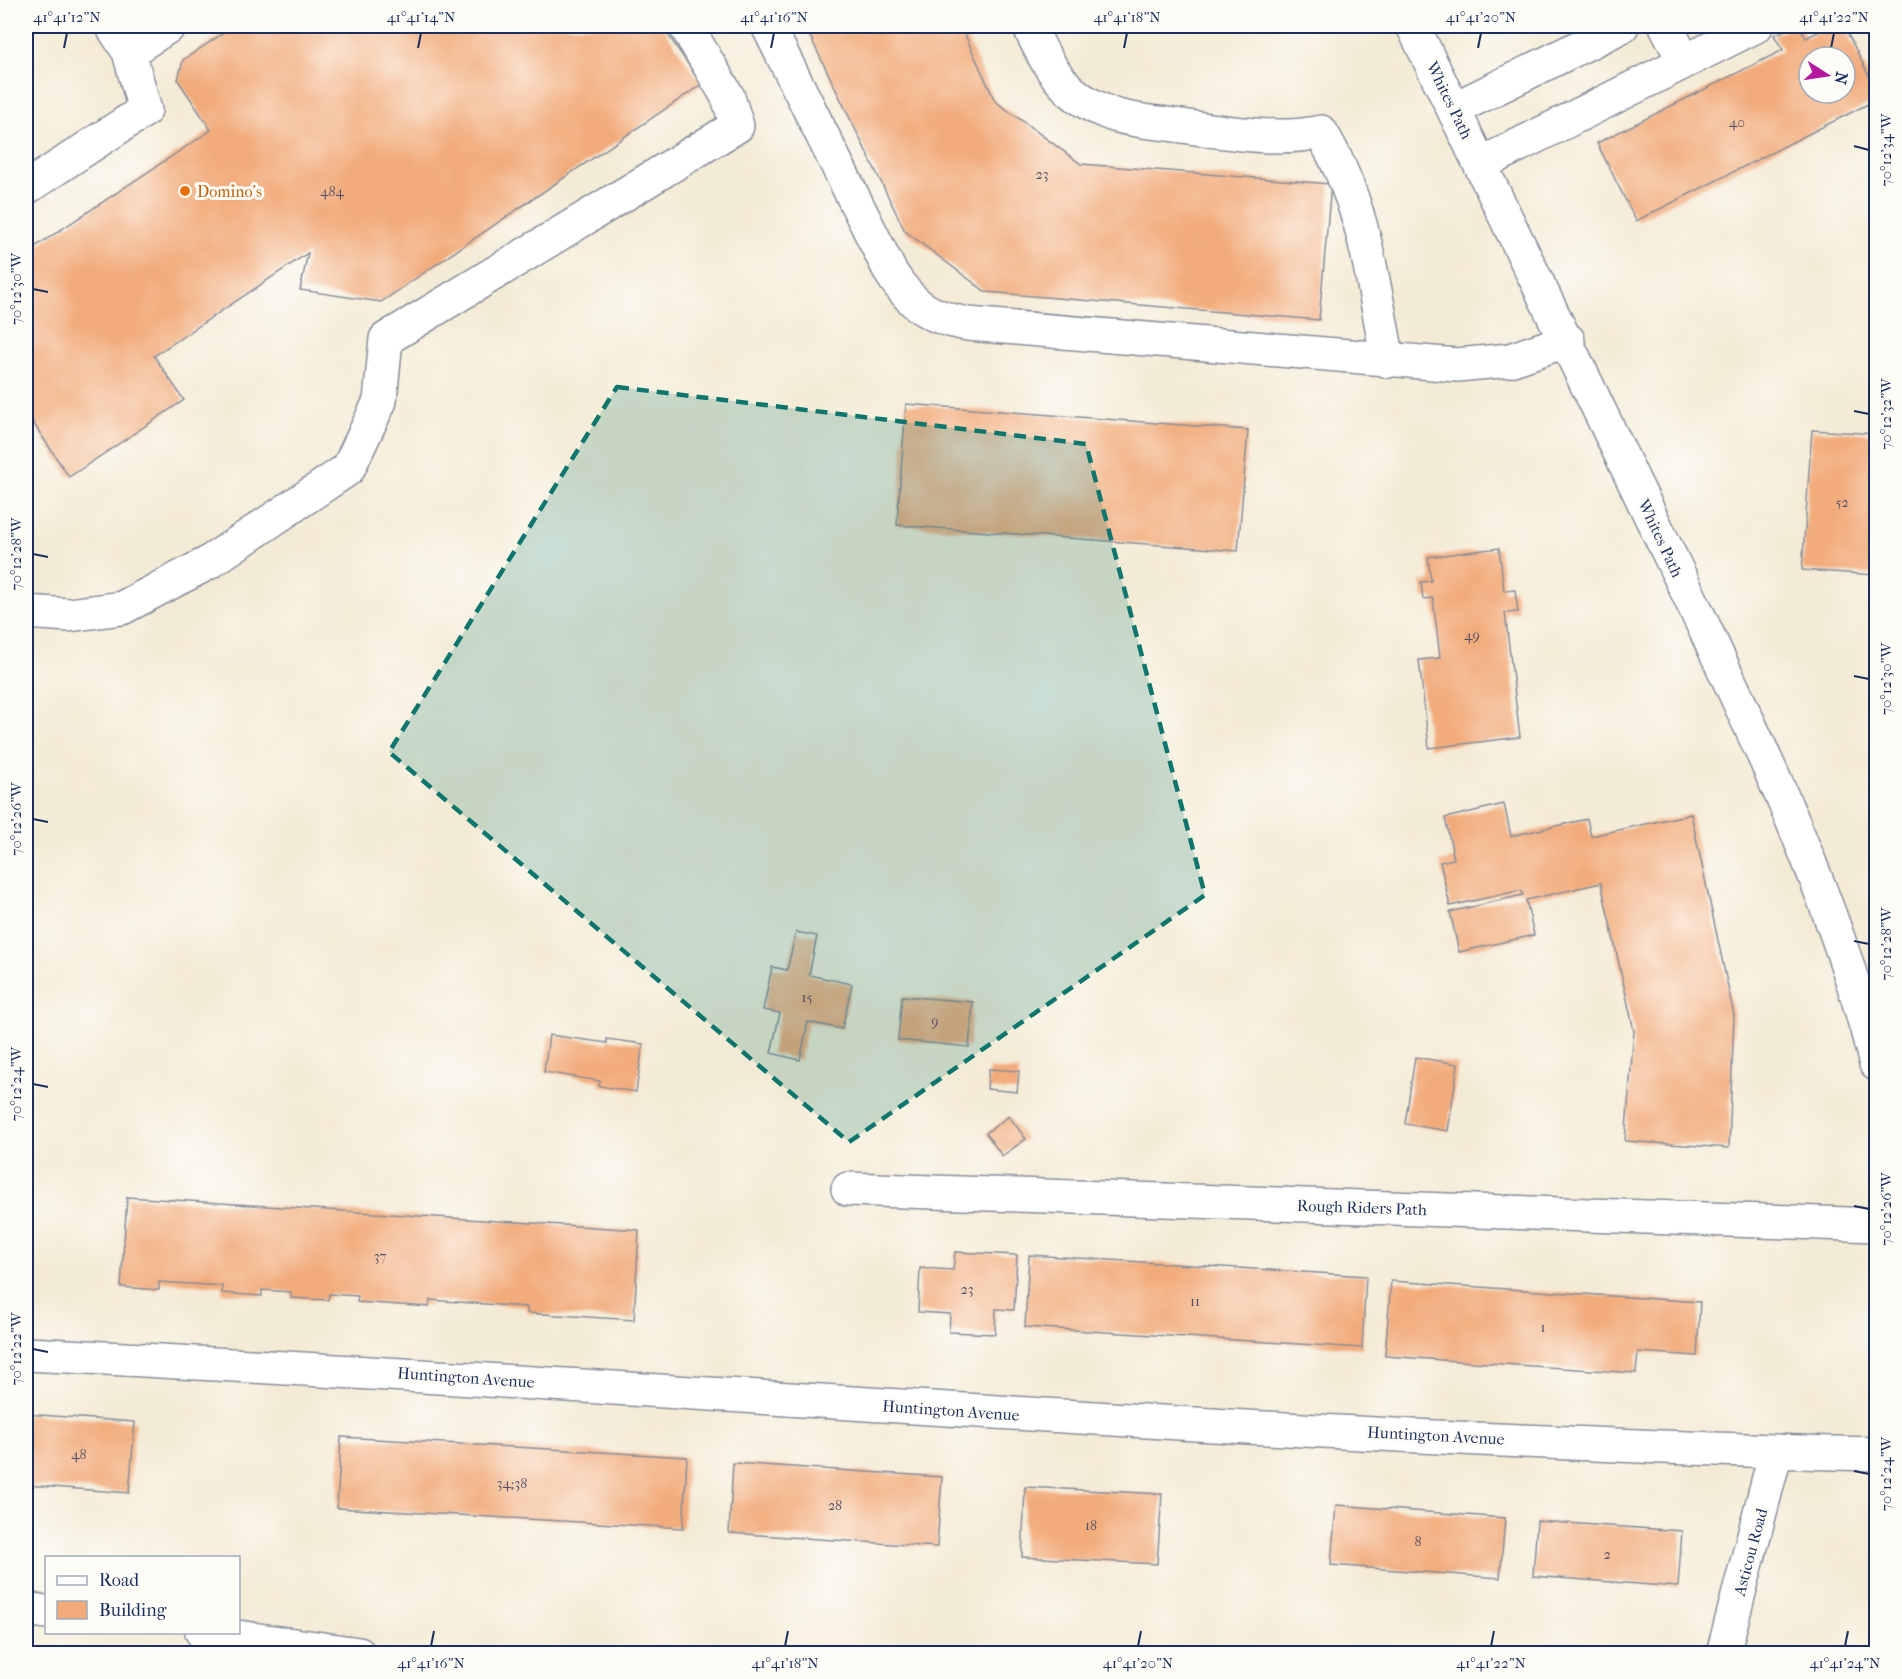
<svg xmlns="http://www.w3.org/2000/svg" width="1902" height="1679" viewBox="0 0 1902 1679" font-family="'IM FELL French Canon',serif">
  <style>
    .building { fill: #f2ac7b; fill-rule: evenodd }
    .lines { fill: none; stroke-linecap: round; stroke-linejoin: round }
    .minor-casing { stroke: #888d9a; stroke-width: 36 }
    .minor { stroke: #fff; stroke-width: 33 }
    .marked { fill: #0f766e; fill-opacity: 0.2; stroke: #0f766e; stroke-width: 4.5; stroke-dasharray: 12 8; stroke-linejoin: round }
    .ticks { fill: none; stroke: #1b2f5e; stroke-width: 2 }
    .food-dot { fill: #e8710a; stroke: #fdfcf7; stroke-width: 2 }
    .labels { text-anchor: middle; stroke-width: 6; stroke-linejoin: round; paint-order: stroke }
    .number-label { font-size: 14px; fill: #514e65 }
    .street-label { font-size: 16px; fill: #1b2f5e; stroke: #fdfcf7 }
    .food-label { font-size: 16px; fill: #c56008; stroke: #fdfcf7; text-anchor: start }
    .neatline { fill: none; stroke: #1b2f5e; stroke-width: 2 }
    .ticks-label { font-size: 15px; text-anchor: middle; fill: #1b2f5e }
  </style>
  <rect width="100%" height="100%" fill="#fdfcf7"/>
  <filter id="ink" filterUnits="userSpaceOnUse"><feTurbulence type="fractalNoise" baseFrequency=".0167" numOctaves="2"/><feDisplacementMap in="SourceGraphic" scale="12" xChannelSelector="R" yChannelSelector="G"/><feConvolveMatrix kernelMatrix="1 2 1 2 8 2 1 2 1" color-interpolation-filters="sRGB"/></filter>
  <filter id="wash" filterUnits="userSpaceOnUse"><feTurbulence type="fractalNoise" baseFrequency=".008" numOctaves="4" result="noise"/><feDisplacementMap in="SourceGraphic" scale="24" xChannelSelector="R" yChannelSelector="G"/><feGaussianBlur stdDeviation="1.35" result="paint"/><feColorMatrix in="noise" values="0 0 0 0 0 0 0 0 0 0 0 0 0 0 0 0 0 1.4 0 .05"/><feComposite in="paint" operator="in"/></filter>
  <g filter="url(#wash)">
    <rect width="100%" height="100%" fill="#f4ebd6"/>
    <g id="blocks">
      <!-- building -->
      <path class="building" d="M234,26H662L702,84L381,302L300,290L308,253L154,356L184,400L69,477L26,412V253L211,130L178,80L183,60Z
        M805,26H961L995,101L1081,164L1331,184L1319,320L986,292L905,231Z
        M1794,26H1800L1806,38L1830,26H1844L1876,90V100L1636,221L1597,143L1783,50L1774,35ZM1809,57H1845V93H1809Z
        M906,404L1248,430L1238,551L897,525Z
        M1812,430L1876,434V575L1802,570Z
        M1499,548L1504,591L1515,590L1518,612L1505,613L1520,737L1429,748L1419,660L1440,658L1433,598L1423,599L1421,582L1431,581L1428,557Z
        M1504,804L1511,836L1587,819L1591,836L1691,814L1734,1015L1729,1148L1625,1141L1634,1031L1601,883L1526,900L1534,935L1459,952L1450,912L1523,895L1521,890L1450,906L1440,862L1454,859L1445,818Z
        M796,932L817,936L809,975L852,984L842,1029L808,1022L800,1060L771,1053L780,1013L763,1010L772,967L787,970Z
        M902,996L973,1002L969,1047L898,1040Z
        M549,1035L607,1043V1039L643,1044L636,1092L599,1086L600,1081L544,1072Z
        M1415,1057L1458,1064L1448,1131L1405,1124Z
        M989,1069L1019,1071L1017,1092L987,1089Z
        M1009,1116L1026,1139L1002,1156L986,1133Z
        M127,1197L639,1230L634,1320L527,1313V1307L430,1300L429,1307L357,1302L358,1296L329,1294L328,1300L291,1298V1292L262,1290V1296L222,1293V1286L159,1282V1290L121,1287Z
        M955,1252L1017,1255L1014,1310L996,1309L995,1334L949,1332L950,1314L918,1312L920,1268L953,1270Z
        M1029,1255L1366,1276L1362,1348L1025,1327Z
        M1391,1281L1700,1302L1697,1356L1638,1352L1636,1373L1385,1356Z
        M26,1414L135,1422L129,1493L26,1485Z
        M341,1437L687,1457L683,1528L337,1508Z
        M733,1463L942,1477L937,1547L729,1533Z
        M1025,1487L1162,1494L1157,1564L1022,1557Z
        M1336,1505L1505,1518L1500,1578L1331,1565Z
        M1537,1521L1682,1531L1678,1587L1533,1576Z"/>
    </g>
  </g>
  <g filter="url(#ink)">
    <use href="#blocks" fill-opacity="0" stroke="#888d9a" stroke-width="1.5"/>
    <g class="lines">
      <!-- minor casing -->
      <g class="minor-casing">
        <path id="minor" d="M768,26L891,273C913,306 928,317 968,324L1457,365L1510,360L1568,340
          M1029,26C1040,49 1051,73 1071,91C1081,100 1098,109 1111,114C1131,121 1153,122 1174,125C1221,131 1275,142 1321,132C1365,205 1372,278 1388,361
          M1413,26C1504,212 1595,399 1685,587C1758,741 1835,898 1876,1064
          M1666,26L1684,61
          M129,52L169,26
          M1454,109L1622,26
          M1481,164L1756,26
          M26,188L145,110L129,52L112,26
          M26,612L69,615L122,608L208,563L348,469L380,401L386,339L737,126L728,97L686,26
          M848,1189L1876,1225
          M26,1354C643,1384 1259,1438 1876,1454
          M32,1610L46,1612
          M202,1632L359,1654
          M1723,1654L1776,1451"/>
      </g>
      <!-- minor -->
      <use href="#minor" class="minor"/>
    </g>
  </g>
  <!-- marked area -->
  <path class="marked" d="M617,387L1086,444L1205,895L849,1142L389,752Z"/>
  <!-- ticks -->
  <path class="ticks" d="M64,48L67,33M418,48L421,33M771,48L774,33M1124,48L1127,33M1478,48L1481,33M1831,48L1834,33M1854,146L1869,150M33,289L48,292M1854,411L1869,414M33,554L48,557M1854,676L1869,679M33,819L48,822M1854,941L1869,944M33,1084L48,1087M1854,1206L1869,1209M33,1349L48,1352M1854,1471L1869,1474M431,1646L434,1631M785,1646L788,1631M1138,1646L1141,1631M1491,1646L1494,1631M1845,1646L1848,1631"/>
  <!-- markers -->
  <circle class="food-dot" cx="185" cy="191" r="6"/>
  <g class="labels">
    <!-- number labels -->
    <g class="number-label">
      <text x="1737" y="127">40</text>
      <text x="1042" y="179">23</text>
      <text x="332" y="196">484</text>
      <text x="1842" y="507">52</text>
      <text x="1472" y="640">49</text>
      <text x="807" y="1002">15</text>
      <text x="935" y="1026">9</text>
      <text x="380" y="1261">37</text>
      <text x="967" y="1294">23</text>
      <text x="1195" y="1306">11</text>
      <text x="1543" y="1332">1</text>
      <text x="79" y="1459">48</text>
      <text x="512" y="1488">34;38</text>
      <text x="835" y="1510">28</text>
      <text x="1091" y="1530">18</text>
      <text x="1418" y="1546">8</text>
      <text x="1607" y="1559">2</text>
    </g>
    <!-- street labels -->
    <g class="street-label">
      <text transform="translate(1450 100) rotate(64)" y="6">Whites Path</text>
      <text transform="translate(1661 538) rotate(65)" y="6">Whites Path</text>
      <text transform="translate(1362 1207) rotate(2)" y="6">Rough Riders Path</text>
      <text transform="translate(466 1377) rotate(4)" y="6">Huntington Avenue</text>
      <text transform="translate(951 1410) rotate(4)" y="6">Huntington Avenue</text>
      <text transform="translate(1436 1435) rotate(3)" y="6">Huntington Avenue</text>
      <text transform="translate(1750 1552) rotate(-75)" y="6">Asticou Road</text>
    </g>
    <!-- food labels -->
    <g class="food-label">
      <text x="197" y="197">Domino's</text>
    </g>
  </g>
  <!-- margin -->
  <rect width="1902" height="1679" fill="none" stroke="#fdfcf7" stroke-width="66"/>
  <!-- legend -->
  <rect x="45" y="1556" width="195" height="78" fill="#fdfcf7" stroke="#a3aaba" stroke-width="1.5"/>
  <rect x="57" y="1576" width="30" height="9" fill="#ffffff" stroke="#a3aaba" stroke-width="1.5"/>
  <text x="99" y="1586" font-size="18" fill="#1b2f5e">Road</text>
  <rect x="57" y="1601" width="30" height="18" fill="#f2ac7b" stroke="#a3aaba" stroke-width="1.5"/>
  <text x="99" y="1616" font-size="18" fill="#1b2f5e">Building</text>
  <!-- north arrow -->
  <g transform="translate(1827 75) rotate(102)"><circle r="28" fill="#fdfcf7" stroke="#a3aaba" stroke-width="1.5"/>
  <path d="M0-4.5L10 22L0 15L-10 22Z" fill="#b5179e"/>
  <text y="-9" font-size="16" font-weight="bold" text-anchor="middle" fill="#1b2f5e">N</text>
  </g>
  <rect x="33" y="33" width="1836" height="1613" class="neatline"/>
  <g class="ticks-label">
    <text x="67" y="22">41°41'12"N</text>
    <text x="421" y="22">41°41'14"N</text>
    <text x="774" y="22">41°41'16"N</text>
    <text x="1127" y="22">41°41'18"N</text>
    <text x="1481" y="22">41°41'20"N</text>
    <text x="1834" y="22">41°41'22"N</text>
    <text transform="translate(1886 150) rotate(-90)" y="5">70°12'34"W</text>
    <text transform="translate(16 289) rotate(-90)" y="5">70°12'30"W</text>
    <text transform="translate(1886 414) rotate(-90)" y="5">70°12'32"W</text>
    <text transform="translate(16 554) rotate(-90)" y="5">70°12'28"W</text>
    <text transform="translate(1886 679) rotate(-90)" y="5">70°12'30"W</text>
    <text transform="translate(16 819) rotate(-90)" y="5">70°12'26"W</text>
    <text transform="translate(1886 944) rotate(-90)" y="5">70°12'28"W</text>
    <text transform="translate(16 1084) rotate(-90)" y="5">70°12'24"W</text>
    <text transform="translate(1886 1209) rotate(-90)" y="5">70°12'26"W</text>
    <text transform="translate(16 1349) rotate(-90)" y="5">70°12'22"W</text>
    <text transform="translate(1886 1474) rotate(-90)" y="5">70°12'24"W</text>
    <text x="431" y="1668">41°41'16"N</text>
    <text x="785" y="1668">41°41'18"N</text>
    <text x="1138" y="1668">41°41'20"N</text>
    <text x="1491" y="1668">41°41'22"N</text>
    <text x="1845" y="1668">41°41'24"N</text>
  </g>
</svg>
